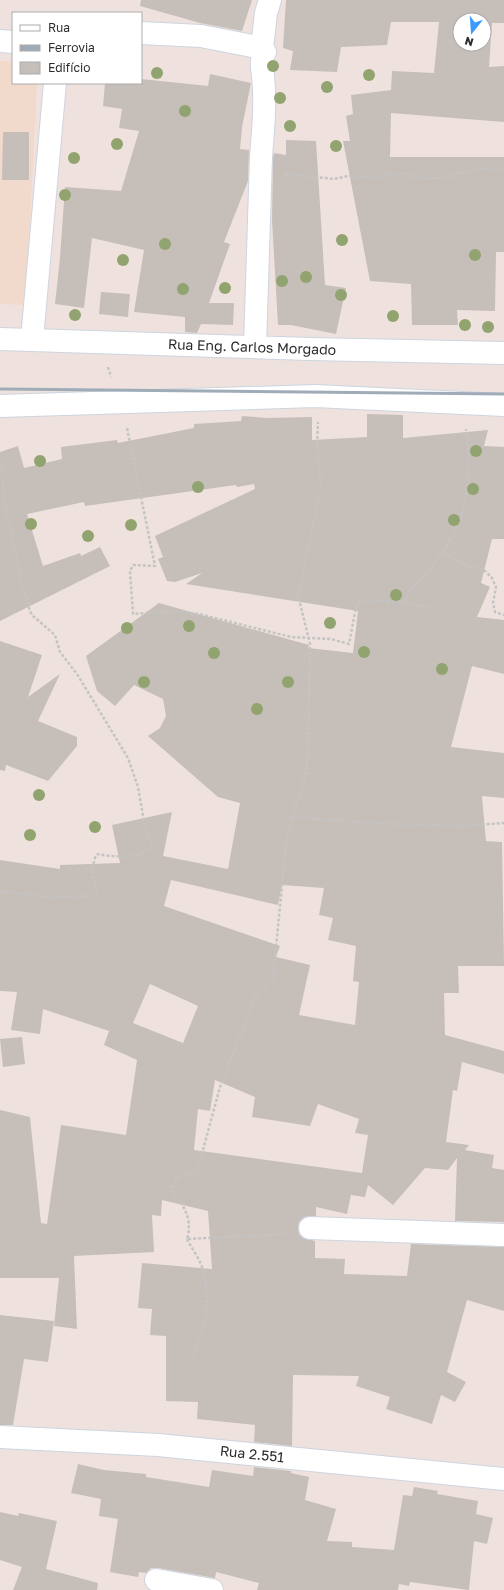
<svg xmlns="http://www.w3.org/2000/svg" width="504" height="1590" viewBox="0 0 504 1590" font-family="'Golos Text',sans-serif">
  <style>
    .education { fill: #f1dacc }
    .building { fill: #c6beb9; fill-rule: evenodd }
    .lines { fill: none; stroke-linecap: round; stroke-linejoin: round }
    .minor-casing { stroke: #ccd5df; stroke-width: 24 }
    .path { stroke: #c4c4c4; stroke-width: 2.5; stroke-dasharray: 3 2; stroke-linecap: butt }
    .minor { stroke: #fff; stroke-width: 22 }
    .rail { stroke: #a0abb8; stroke-width: 3 }
    .tree { fill: #91a36f }
    .labels { text-anchor: middle; stroke-width: 4; stroke-linejoin: round; paint-order: stroke }
    .street-label { font-size: 14px; fill: #2c2c2c; stroke: #fff }
  </style>
  <rect width="100%" height="100%" fill="#efe2de"/>
  <!-- education -->
  <path class="education" d="M0,61H13V83H37L26,305L0,304Z"/>
  <!-- building -->
  <path class="building" d="M141,0H252L242,31L200,23L140,6Z
    M286,0H504V23H492L489,67L504,66V122L391,113L390,157H504V252H496L495,311L457,310L458,325H412L411,284L370,281L343,141H350L346,116L353,114L351,95L391,90L392,71L434,73L439,22H391L387,45L341,47L337,72L290,70L293,51L283,48ZM460,20H484V44H460Z
    M210,74L251,83L242,127L240,149L249,150L248,181L224,242L230,244L209,303H234L233,325L201,324L197,333L185,332V317L134,312L144,250L92,238L84,308L55,304L60,258L65,187L121,191L139,131L119,128L122,109L103,106L105,83H141V79L208,86Z
    M3,132H29V180H2Z
    M286,140L316,141L325,285L346,288L336,334L291,325H278L272,220L273,158L274,153L286,155Z
    M101,292L130,294L128,317L99,314Z
    M367,414L403,415V438L488,430L484,446L504,447V539H492L481,583L490,587L477,617L504,620V674L472,666L451,747L504,753V798L482,796L486,841L502,842L504,966H458L459,993H444L445,1035L504,1051V1074L462,1062L457,1091L453,1090L446,1142L469,1145L465,1150L494,1155L492,1168L504,1170V1222L455,1221L457,1158L448,1170L425,1168L393,1205L368,1185L365,1197L351,1195L347,1214L316,1207V1216L304,1217L299,1222L298,1228L299,1234L303,1238L315,1241V1258L345,1259L344,1274L407,1276L411,1244L504,1247V1311L467,1300L447,1372L466,1382L455,1402L441,1395L432,1424L386,1409L390,1397L356,1386L359,1376L293,1375L292,1446L254,1442L255,1425L197,1419L198,1402L166,1401V1336L150,1335L152,1309L138,1308L142,1263L212,1269L208,1211L162,1200L161,1216L152,1215L154,1252L74,1256L77,1329L54,1326L59,1278H0V1110L30,1117L41,1223L47,1224L61,1125L126,1135L137,1060L104,1045L109,1031L43,1009L40,1034L11,1030L17,992L0,991V860L60,869V865L120,863L112,825L172,812L163,856L228,869L240,803L218,797L148,736L160,728L166,716L163,699L134,685L115,706L97,691L86,656L159,603L309,645L308,648L353,653L358,611L186,584L202,573L175,582L167,581L158,559L163,557L155,536L255,489L254,484L237,487L236,485L85,506L84,502L27,514L43,566L80,553L81,556L100,547L110,566L0,621V452L18,446L24,468L62,459L61,447L117,440L118,443L194,428V424L241,421L242,416L267,418L312,417V440L367,437ZM171,880L278,905L282,885L324,888L319,915L333,918L328,940L356,946L353,981L359,982L355,1025L299,1015L310,965L276,957L280,946L164,906ZM150,984L198,1006L183,1043L133,1023ZM215,1080L255,1097L252,1117L310,1126L318,1104L359,1119L355,1133L368,1135L362,1173L194,1150L198,1109L210,1111Z
    M0,641L42,655L28,697L60,674L38,721L77,737V746L48,781L6,765L5,771L0,770Z
    M22,1037L25,1064L3,1067L0,1039Z
    M0,1315L54,1321L48,1362L24,1359L13,1425H0Z
    M78,1464L104,1470L146,1474V1477L209,1487L212,1470L253,1476L254,1467L291,1471V1473L309,1477L305,1500L336,1509L327,1541L352,1542V1547L394,1550L403,1495L412,1496L414,1487L438,1491L437,1494L478,1501L476,1514L493,1518L487,1544L474,1541L469,1590L410,1582L409,1586L399,1584L398,1590H257L259,1583L216,1572L215,1578L158,1568H151L146,1573L139,1572L138,1577L110,1572L118,1519L99,1516L101,1499L71,1493Z
    M0,1512L18,1516L19,1513L57,1521L46,1569L98,1583L97,1590H13L22,1567L0,1560Z"/>
  <g class="lines">
    <!-- minor casing -->
    <g class="minor-casing">
      <path id="minor" d="M141,33L201,36L262,48
        M0,41L13,42
        M0,339L310,349L504,353
        M32,339L55,83
        M255,346L261,157C263,130 266,103 263,76C262,67 260,60 265,52L262,48L266,13L270,0
        M0,406L315,396L504,405
        M310,1228L504,1235
        M0,1437L158,1445L504,1479
        M156,1580L212,1590"/>
    </g>
    <!-- path -->
    <path class="path" d="M285,174L334,179L348,176L378,178L386,175L403,173L419,178H445L453,176L454,173L471,172L477,168L504,170
      M108,367L111,377
      M127,428L155,566L133,565L130,571L133,614L174,611L199,614L291,637L331,639L349,644L356,607L360,600L405,602L433,608
      M0,460L3,475V493L21,580L30,611L32,615L55,635L60,652L77,674L128,758L138,787L145,827L152,847C137,859 114,857 97,854
      M443,552L461,563L484,570L492,578L496,587L493,603L495,612L504,615
      M405,602C409,583 420,583 429,569C437,558 446,548 452,537C470,504 471,464 466,429
      M292,817C363,822 433,829 504,823
      M0,891L46,897L97,896L92,870L96,854
      M286,1234L187,1239C193,1219 184,1206 172,1191L177,1177L197,1172L220,1087L255,998L273,979L286,844L292,817L305,779L308,754L310,644L298,595L321,487L317,446L318,422
      M187,1239C192,1249 200,1259 203,1270C212,1303 204,1329 192,1359"/>
    <!-- minor -->
    <use href="#minor" class="minor"/>
    <!-- rail -->
    <path class="rail" d="M0,389L504,394"/>
  </g>
  <!-- trees -->
  <g class="tree">
    <circle cx="273" cy="66" r="6"/>
    <circle cx="157" cy="73" r="6"/>
    <circle cx="369" cy="75" r="6"/>
    <circle cx="327" cy="87" r="6"/>
    <circle cx="280" cy="98" r="6"/>
    <circle cx="185" cy="111" r="6"/>
    <circle cx="290" cy="126" r="6"/>
    <circle cx="117" cy="144" r="6"/>
    <circle cx="336" cy="146" r="6"/>
    <circle cx="74" cy="158" r="6"/>
    <circle cx="65" cy="195" r="6"/>
    <circle cx="342" cy="240" r="6"/>
    <circle cx="165" cy="244" r="6"/>
    <circle cx="475" cy="255" r="6"/>
    <circle cx="123" cy="260" r="6"/>
    <circle cx="306" cy="277" r="6"/>
    <circle cx="282" cy="281" r="6"/>
    <circle cx="225" cy="288" r="6"/>
    <circle cx="183" cy="289" r="6"/>
    <circle cx="341" cy="295" r="6"/>
    <circle cx="75" cy="315" r="6"/>
    <circle cx="393" cy="316" r="6"/>
    <circle cx="465" cy="325" r="6"/>
    <circle cx="488" cy="327" r="6"/>
    <circle cx="476" cy="451" r="6"/>
    <circle cx="40" cy="461" r="6"/>
    <circle cx="198" cy="487" r="6"/>
    <circle cx="473" cy="489" r="6"/>
    <circle cx="454" cy="520" r="6"/>
    <circle cx="31" cy="524" r="6"/>
    <circle cx="131" cy="525" r="6"/>
    <circle cx="88" cy="536" r="6"/>
    <circle cx="396" cy="595" r="6"/>
    <circle cx="330" cy="623" r="6"/>
    <circle cx="189" cy="626" r="6"/>
    <circle cx="127" cy="628" r="6"/>
    <circle cx="364" cy="652" r="6"/>
    <circle cx="214" cy="653" r="6"/>
    <circle cx="442" cy="669" r="6"/>
    <circle cx="144" cy="682" r="6"/>
    <circle cx="288" cy="682" r="6"/>
    <circle cx="257" cy="709" r="6"/>
    <circle cx="39" cy="795" r="6"/>
    <circle cx="95" cy="827" r="6"/>
    <circle cx="30" cy="835" r="6"/>
  </g>
  <g class="labels">
    <!-- street labels -->
    <g class="street-label">
      <text transform="translate(252 347) rotate(2)" y="5">Rua Eng. Carlos Morgado</text>
      <text transform="translate(252 1454) rotate(6)" y="5">Rua 2.551</text>
    </g>
  </g>
  <!-- legend -->
  <rect x="12" y="12" width="130" height="72" fill="#ffffff" stroke="#ababab"/>
  <rect x="20" y="25" width="20" height="6" fill="#ffffff" stroke="#ababab"/>
  <text x="48" y="32" font-size="12" fill="#2c2c2c">Rua</text>
  <rect x="20" y="45" width="20" height="6" fill="#a0abb8" stroke="#ababab"/>
  <text x="48" y="52" font-size="12" fill="#2c2c2c">Ferrovia</text>
  <rect x="20" y="62" width="20" height="12" fill="#c6beb9" stroke="#ababab"/>
  <text x="48" y="72" font-size="12" fill="#2c2c2c">Edifício</text>
  <!-- north arrow -->
  <g transform="translate(472 32) rotate(197)"><circle r="19" fill="#ffffff" stroke="#ababab"/>
  <path d="M0-3L7 15L0 10L-7 15Z" fill="#3b9cff"/>
  <text y="-6" font-size="11" font-weight="bold" text-anchor="middle" fill="#2c2c2c">N</text>
  </g>
</svg>
